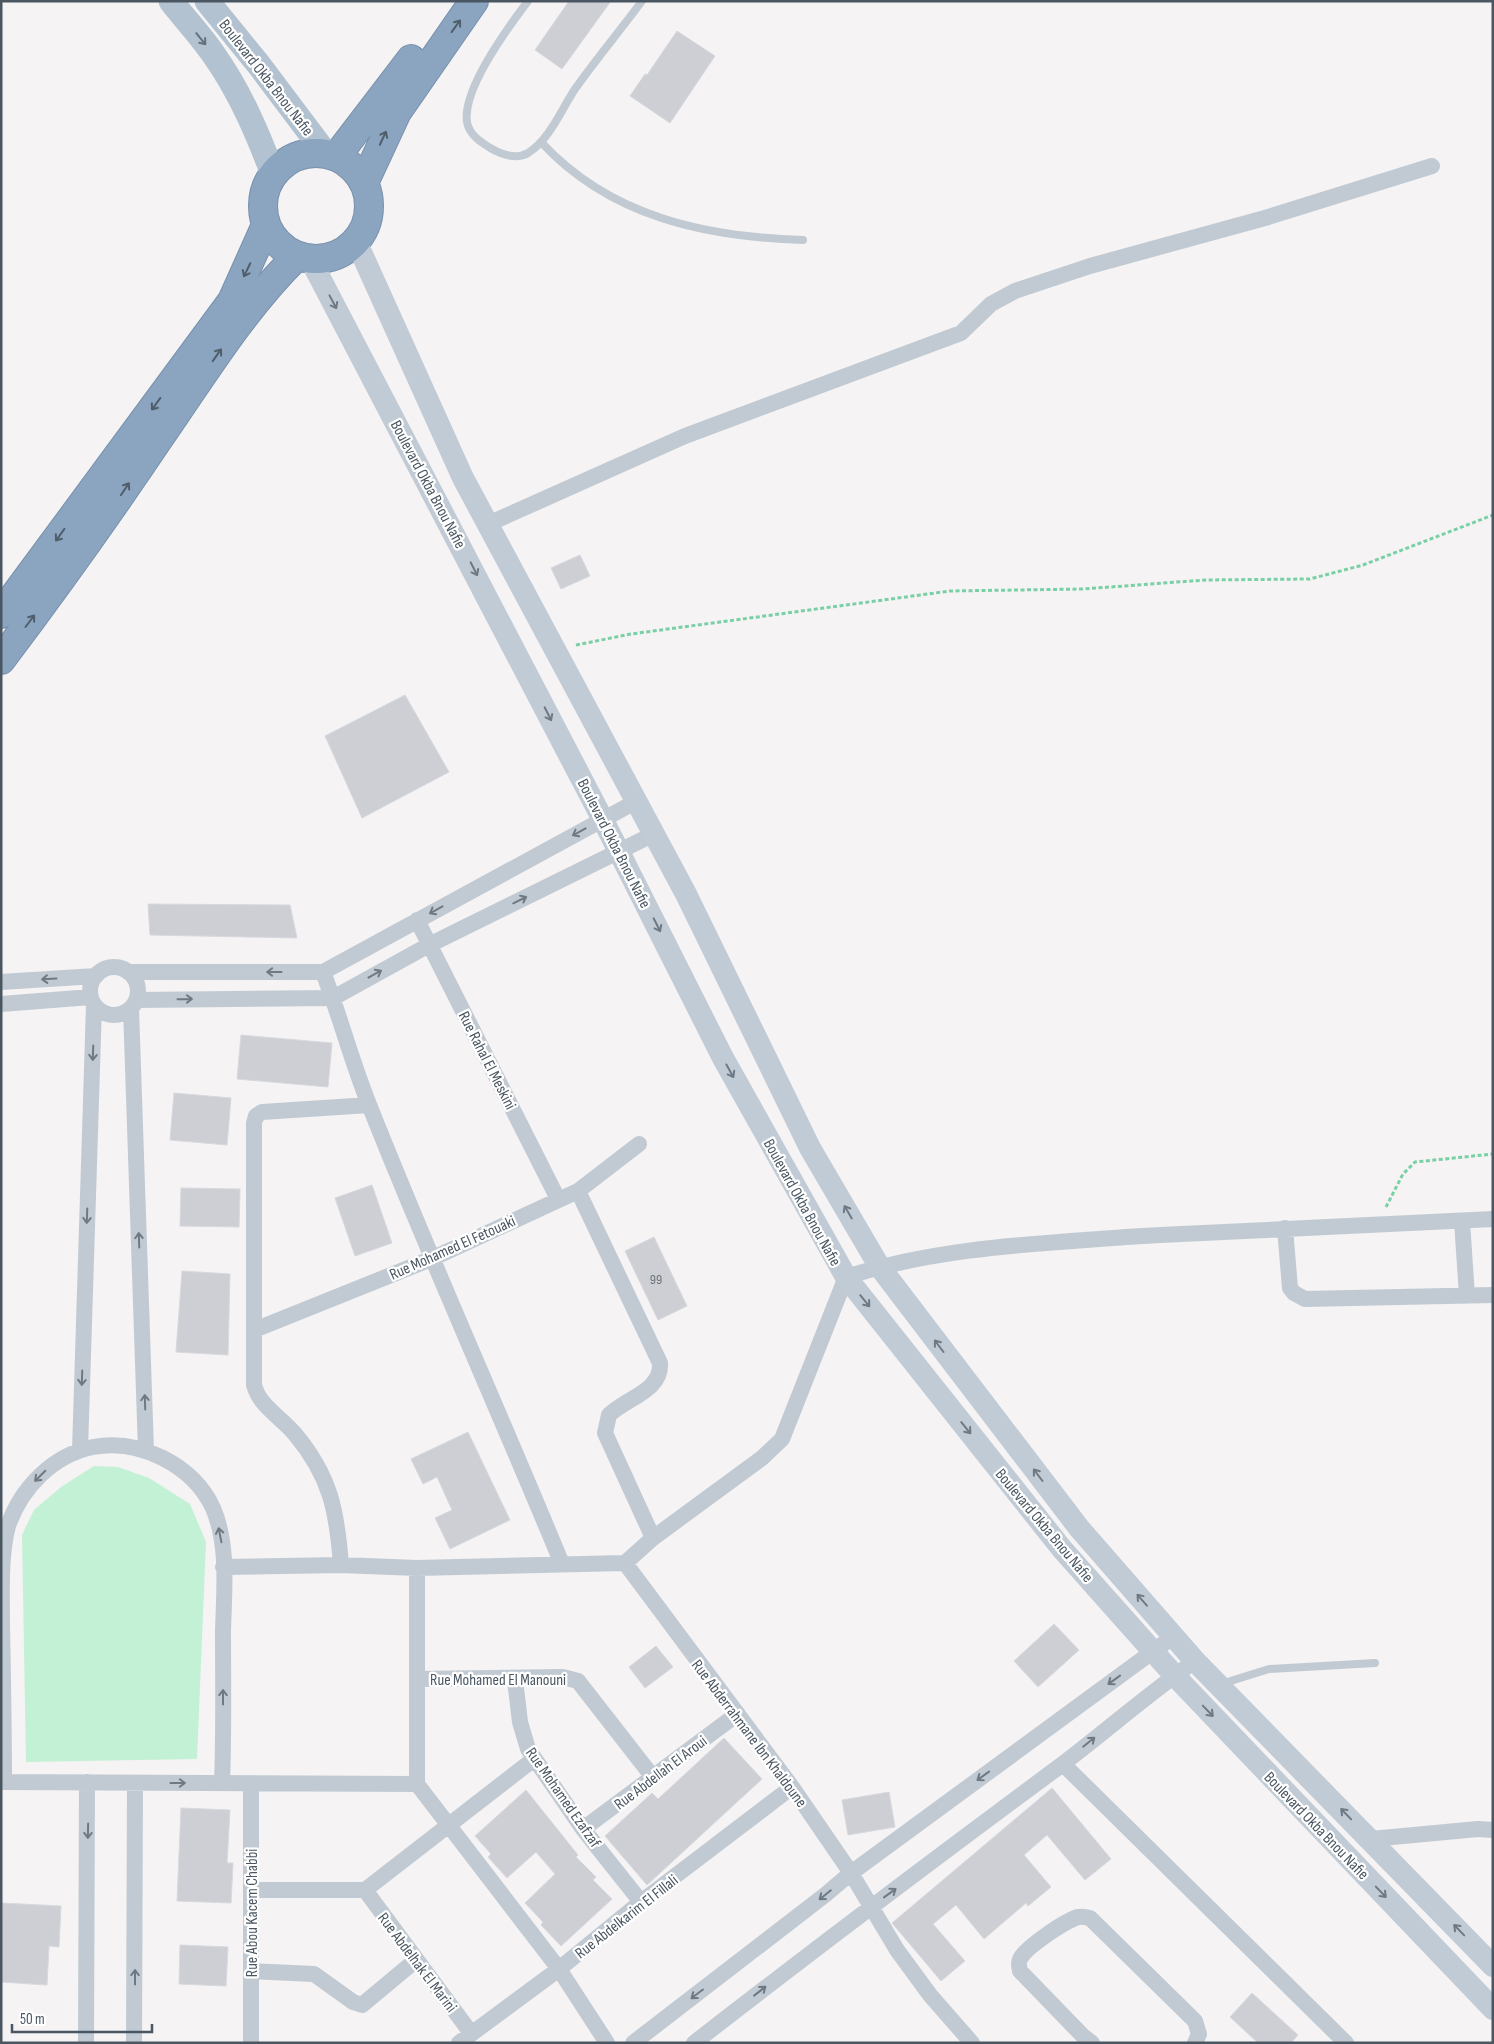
<svg xmlns="http://www.w3.org/2000/svg" width="1494" height="2044" viewBox="0 0 1494 2044" font-family="'Sofia Sans Condensed',sans-serif">
  <style>
    .green { fill: #c3f1d5 }
    .building { fill: #cdcfd5; stroke: #d7d9de }
    .lines { fill: none; stroke-linecap: round; stroke-linejoin: round }
    .highway-casing { stroke: #7690ad; stroke-width: 30 }
    .path { stroke: #7ad0a6; stroke-width: 3; stroke-dasharray: 4 2.5; stroke-linecap: butt }
    .lane { stroke: #c1cad2; stroke-width: 8 }
    .street { stroke: #c1cad2; stroke-width: 16 }
    .secondary { stroke: #c1cbd6; stroke-width: 22 }
    .primary { stroke: #b3c2d1; stroke-width: 25 }
    .highway { stroke: #8ba5c1; stroke-width: 28 }
    .oneway { stroke: #505e6b }
    .oneway2 { stroke: #64717d }
    .oneway3 { stroke: #6e7984 }
    .oneway4 { stroke: #6e7983 }
    .labels { text-anchor: middle; stroke-width: 4.5; stroke-linejoin: round; paint-order: stroke }
    .number-label { font-size: 14px; fill: #6b747e }
    .street-label { font-size: 16px; fill: #4a5661; stroke: #fff }
  </style>
  <rect width="100%" height="100%" fill="#f5f3f3"/>
  <!-- green -->
  <path class="green" d="M94,1466L118,1467L149,1478L190,1504L206,1542L197,1759L26,1762L22,1535L34,1510L61,1487Z"/>
  <!-- building -->
  <path class="building" d="M569,1H611L562,69L535,50Z
    M677,31L715,56L670,123L630,96L645,74L647,75Z
    M580,555L590,576L561,589L551,568Z
    M405,695L449,772L362,818L325,736Z
    M148,904L290,905L297,938L150,935Z
    M241,1035L332,1043L328,1087L237,1079Z
    M174,1093L231,1098L227,1145L170,1140Z
    M372,1185L392,1243L355,1256L335,1198Z
    M181,1188L240,1189L239,1227L180,1226Z
    M654,1237L687,1306L658,1320L625,1251Z
    M182,1271L230,1274L228,1355L176,1352Z
    M468,1432L510,1520L450,1549L435,1518L452,1510L437,1477L423,1484L411,1459Z
    M1054,1624L1079,1650L1038,1687L1014,1661Z
    M656,1646L673,1667L645,1688L629,1667Z
    M724,1738L762,1779L647,1885L605,1836L652,1793L658,1799Z
    M1052,1788L1111,1859L1085,1880L1047,1835L1024,1855L1051,1887L1028,1906L1026,1903L984,1939L956,1905L933,1924L965,1961L941,1981L892,1923Z
    M526,1790L578,1855L576,1857L596,1877L593,1880L612,1899L561,1946L541,1925L543,1922L525,1903L555,1874L536,1852L507,1878L488,1857L491,1854L475,1836Z
    M889,1792L895,1827L848,1835L842,1800Z
    M181,1808L230,1810L227,1863H233L231,1903L177,1901Z
    M2,1903L61,1906L59,1947L49,1946L47,1985L1,1982Z
    M180,1945L228,1947L226,1986L179,1984Z
    M1252,1993L1298,2035L1291,2043H1258L1230,2017Z"/>
  <g class="lines">
    <!-- highway casing -->
    <g class="highway-casing">
      <path id="highway" d="M263 206a53 53 0 1 1 106 0a53 53 0 1 1-106 0Z
        M336,157L411,59
        M364,183L397,112L474,1
        M1,614L232,301L266,225
        M1,660C56,587 109,513 160,437C203,375 243,309 297,256"/>
    </g>
    <!-- path -->
    <path class="path" d="M576,645L631,634L950,591L1083,589L1205,580L1310,579L1363,565L1493,515
      M1386,1207L1403,1174L1415,1162L1493,1154"/>
    <!-- lane -->
    <path class="lane" d="M528,1C509,26 462,90 467,122C469,135 482,143 492,149C503,155 516,160 528,153C550,139 561,110 575,89C596,59 620,31 642,1
      M541,142C610,217 706,237 803,240
      M1221,1684L1269,1669L1375,1663"/>
    <!-- street -->
    <path class="street" d="M488,524L685,436L961,333L991,304L1015,291L1090,266L1265,218L1432,166
      M417,920L558,1199
      M90 991a24 24 0 1 1 48 0a24 24 0 1 1-48 0Z
      M128,972H323L637,801
      M323,972C340,1016 352,1063 370,1107C431,1261 499,1411 562,1564
      M1,982L96,976
      M136,1000L333,998L429,945L654,834
      M1,1004L91,997
      M131,1008L146,1451
      M578,1191L660,1363C662,1391 626,1398 609,1415L605,1433L653,1538
      M1462,1221L1467,1296
      M1285,1228L1290,1288L1294,1293L1305,1299L1493,1295
      M254,1330L431,1259L578,1191L639,1144
      M80,1450L94,1005
      M625,1563L792,1787L851,1873L897,1950L930,1995L972,2043
      M341,1565C337,1512 331,1477 295,1434C281,1417 260,1407 254,1385V1123L256,1116L262,1112L369,1105
      M223,1567L341,1565L417,1568L625,1563L653,1538L762,1458L782,1439L846,1277C936,1248 1031,1244 1126,1237C1248,1230 1370,1225 1493,1219
      M417,1679L563,1677L578,1681L652,1776
      M515,1680L520,1722L528,1749L583,1829L641,1902
      M1063,1764L1346,2043
      M1,1782L417,1784
      M4,1782C4,1729 3,1677 2,1625C2,1594 0,1556 8,1526C21,1488 53,1455 93,1447C139,1438 193,1465 213,1508C229,1545 224,1592 223,1631C223,1682 224,1733 222,1783
      M417,1784L559,1969L607,2043
      M417,1784V1568
      M583,1829L736,1715
      M1371,1839L1478,1829L1493,1830
      M251,1890H365L534,1759
      M365,1890L471,2033
      M251,1971L314,1974L353,2002L362,2005L416,1960
      M86,2043L87,1782
      M134,2043L135,1783
      M251,2043V1783
      M459,2043L559,1969L641,1902L792,1787
      M633,2043L825,1895L851,1873L1174,1636
      M694,2043C815,1949 937,1857 1060,1766C1105,1732 1148,1694 1195,1661
      M1092,2043L1083,2036L1020,1971C1019,1967 1018,1963 1020,1959C1026,1947 1065,1921 1078,1917C1082,1916 1085,1917 1090,1918L1195,2021L1199,2034L1195,2043"/>
    <!-- secondary -->
    <path class="secondary" d="M356,241L463,478L686,894L810,1148L879,1266L1079,1528L1195,1661L1493,1966
      M310,259L603,820L723,1058L846,1277L1062,1549L1175,1676L1493,2009"/>
    <!-- primary -->
    <path class="primary" d="M171,1C185,19 201,36 214,55C240,92 257,132 273,174
      M207,1L259,65L326,154"/>
    <!-- highway -->
    <use href="#highway" class="highway"/>
  </g>
  <!-- one-way arrows -->
  <defs><path id="oneway-shaft" d="M-6 0H5M1.5-3L5.5 0L1.5 3" fill="none" stroke-width="1.6" stroke-linecap="round" stroke-linejoin="round" transform="scale(1.25)"/></defs>
  <g class="oneway">
    <use href="#oneway-shaft" transform="translate(456 26) rotate(-54)"/>
    <use href="#oneway-shaft" transform="translate(383 138) rotate(-65)"/>
    <use href="#oneway-shaft" transform="translate(247 270) rotate(116)"/>
    <use href="#oneway-shaft" transform="translate(217 355) rotate(-55)"/>
    <use href="#oneway-shaft" transform="translate(156 404) rotate(126)"/>
    <use href="#oneway-shaft" transform="translate(125 489) rotate(-56)"/>
    <use href="#oneway-shaft" transform="translate(60 535) rotate(126)"/>
    <use href="#oneway-shaft" transform="translate(30 621) rotate(-53)"/>
  </g>
  <use class="oneway2" href="#oneway-shaft" transform="translate(201 39) rotate(51)"/>
  <g class="oneway3">
    <use href="#oneway-shaft" transform="translate(333 302) rotate(62)"/>
    <use href="#oneway-shaft" transform="translate(474 569) rotate(63)"/>
    <use href="#oneway-shaft" transform="translate(548 714) rotate(63)"/>
    <use href="#oneway-shaft" transform="translate(657 925) rotate(63)"/>
    <use href="#oneway-shaft" transform="translate(730 1071) rotate(61)"/>
    <use href="#oneway-shaft" transform="translate(848 1212) rotate(-120)"/>
    <use href="#oneway-shaft" transform="translate(865 1301) rotate(51)"/>
    <use href="#oneway-shaft" transform="translate(939 1346) rotate(-127)"/>
    <use href="#oneway-shaft" transform="translate(966 1428) rotate(51)"/>
    <use href="#oneway-shaft" transform="translate(1038 1475) rotate(-127)"/>
    <use href="#oneway-shaft" transform="translate(1142 1600) rotate(-131)"/>
    <use href="#oneway-shaft" transform="translate(1208 1711) rotate(46)"/>
    <use href="#oneway-shaft" transform="translate(1346 1814) rotate(-134)"/>
    <use href="#oneway-shaft" transform="translate(1381 1892) rotate(46)"/>
    <use href="#oneway-shaft" transform="translate(1459 1930) rotate(-134)"/>
  </g>
  <g class="oneway4">
    <use href="#oneway-shaft" transform="translate(579 832) rotate(151)"/>
    <use href="#oneway-shaft" transform="translate(520 900) rotate(-26)"/>
    <use href="#oneway-shaft" transform="translate(436 910) rotate(151)"/>
    <use href="#oneway-shaft" transform="translate(274 972) rotate(180)"/>
    <use href="#oneway-shaft" transform="translate(375 974) rotate(-29)"/>
    <use href="#oneway-shaft" transform="translate(49 979) rotate(177)"/>
    <use href="#oneway-shaft" transform="translate(185 999) rotate(-1)"/>
    <use href="#oneway-shaft" transform="translate(93 1053) rotate(92)"/>
    <use href="#oneway-shaft" transform="translate(87 1216) rotate(92)"/>
    <use href="#oneway-shaft" transform="translate(139 1240) rotate(-92)"/>
    <use href="#oneway-shaft" transform="translate(82 1378) rotate(92)"/>
    <use href="#oneway-shaft" transform="translate(145 1402) rotate(-92)"/>
    <use href="#oneway-shaft" transform="translate(40 1476) rotate(135)"/>
    <use href="#oneway-shaft" transform="translate(220 1535) rotate(-101)"/>
    <use href="#oneway-shaft" transform="translate(1114 1680) rotate(144)"/>
    <use href="#oneway-shaft" transform="translate(223 1697) rotate(-90)"/>
    <use href="#oneway-shaft" transform="translate(1089 1742) rotate(-39)"/>
    <use href="#oneway-shaft" transform="translate(983 1776) rotate(144)"/>
    <use href="#oneway-shaft" transform="translate(178 1783)"/>
    <use href="#oneway-shaft" transform="translate(88 1831) rotate(91)"/>
    <use href="#oneway-shaft" transform="translate(890 1893) rotate(-36)"/>
    <use href="#oneway-shaft" transform="translate(825 1895) rotate(141)"/>
    <use href="#oneway-shaft" transform="translate(135 1977) rotate(-90)"/>
    <use href="#oneway-shaft" transform="translate(760 1991) rotate(-38)"/>
    <use href="#oneway-shaft" transform="translate(697 1994) rotate(143)"/>
  </g>
  <g class="labels">
    <!-- number labels -->
    <g class="number-label">
      <text x="656" y="1284">99</text>
    </g>
    <!-- street labels -->
    <g class="street-label">
      <text transform="translate(267 77) rotate(52)" y="6">Boulevard Okba Bnou Nafie</text>
      <text transform="translate(429 484) rotate(62)" y="6">Boulevard Okba Bnou Nafie</text>
      <text transform="translate(615 843) rotate(63)" y="6">Boulevard Okba Bnou Nafie</text>
      <text transform="translate(488 1060) rotate(63)" y="6">Rue Rahal El Meskini</text>
      <text transform="translate(803 1202) rotate(61)" y="6">Boulevard Okba Bnou Nafie</text>
      <text transform="translate(452 1247) rotate(-24)" y="6">Rue Mohamed El Fetouaki</text>
      <text transform="translate(1045 1525) rotate(50)" y="6">Boulevard Okba Bnou Nafie</text>
      <text x="498" y="1685">Rue Mohamed El Manouni</text>
      <text transform="translate(750 1733) rotate(53)" y="6">Rue Abderrahmane Ibn Khaldoune</text>
      <text transform="translate(660 1772) rotate(-37)" y="6">Rue Abdellah El Aroui</text>
      <text transform="translate(564 1797) rotate(55)" y="6">Rue Mohamed Ezafzaf</text>
      <text transform="translate(1317 1825) rotate(46)" y="6">Boulevard Okba Bnou Nafie</text>
      <text transform="translate(251 1913) rotate(-90)" y="6">Rue Abou Kacem Chabbi</text>
      <text transform="translate(626 1916) rotate(-38)" y="6">Rue Abdelkarim El Fillali</text>
      <text transform="translate(418 1962) rotate(53)" y="6">Rue Abdelhak El Marini</text>
    </g>
  </g>
  <!-- border -->
  <rect width="1494" height="2044" fill="none" stroke="#4a5661" stroke-width="5"/>
  <!-- scale -->
  <path d="M12 2024v8h140v-8" fill="none" stroke="#4a5661" stroke-width="2.5"/>
  <text x="20" y="2024" font-size="15" fill="#4a5661" stroke="#ffffff" stroke-width="4" paint-order="stroke">50 m</text>
</svg>
